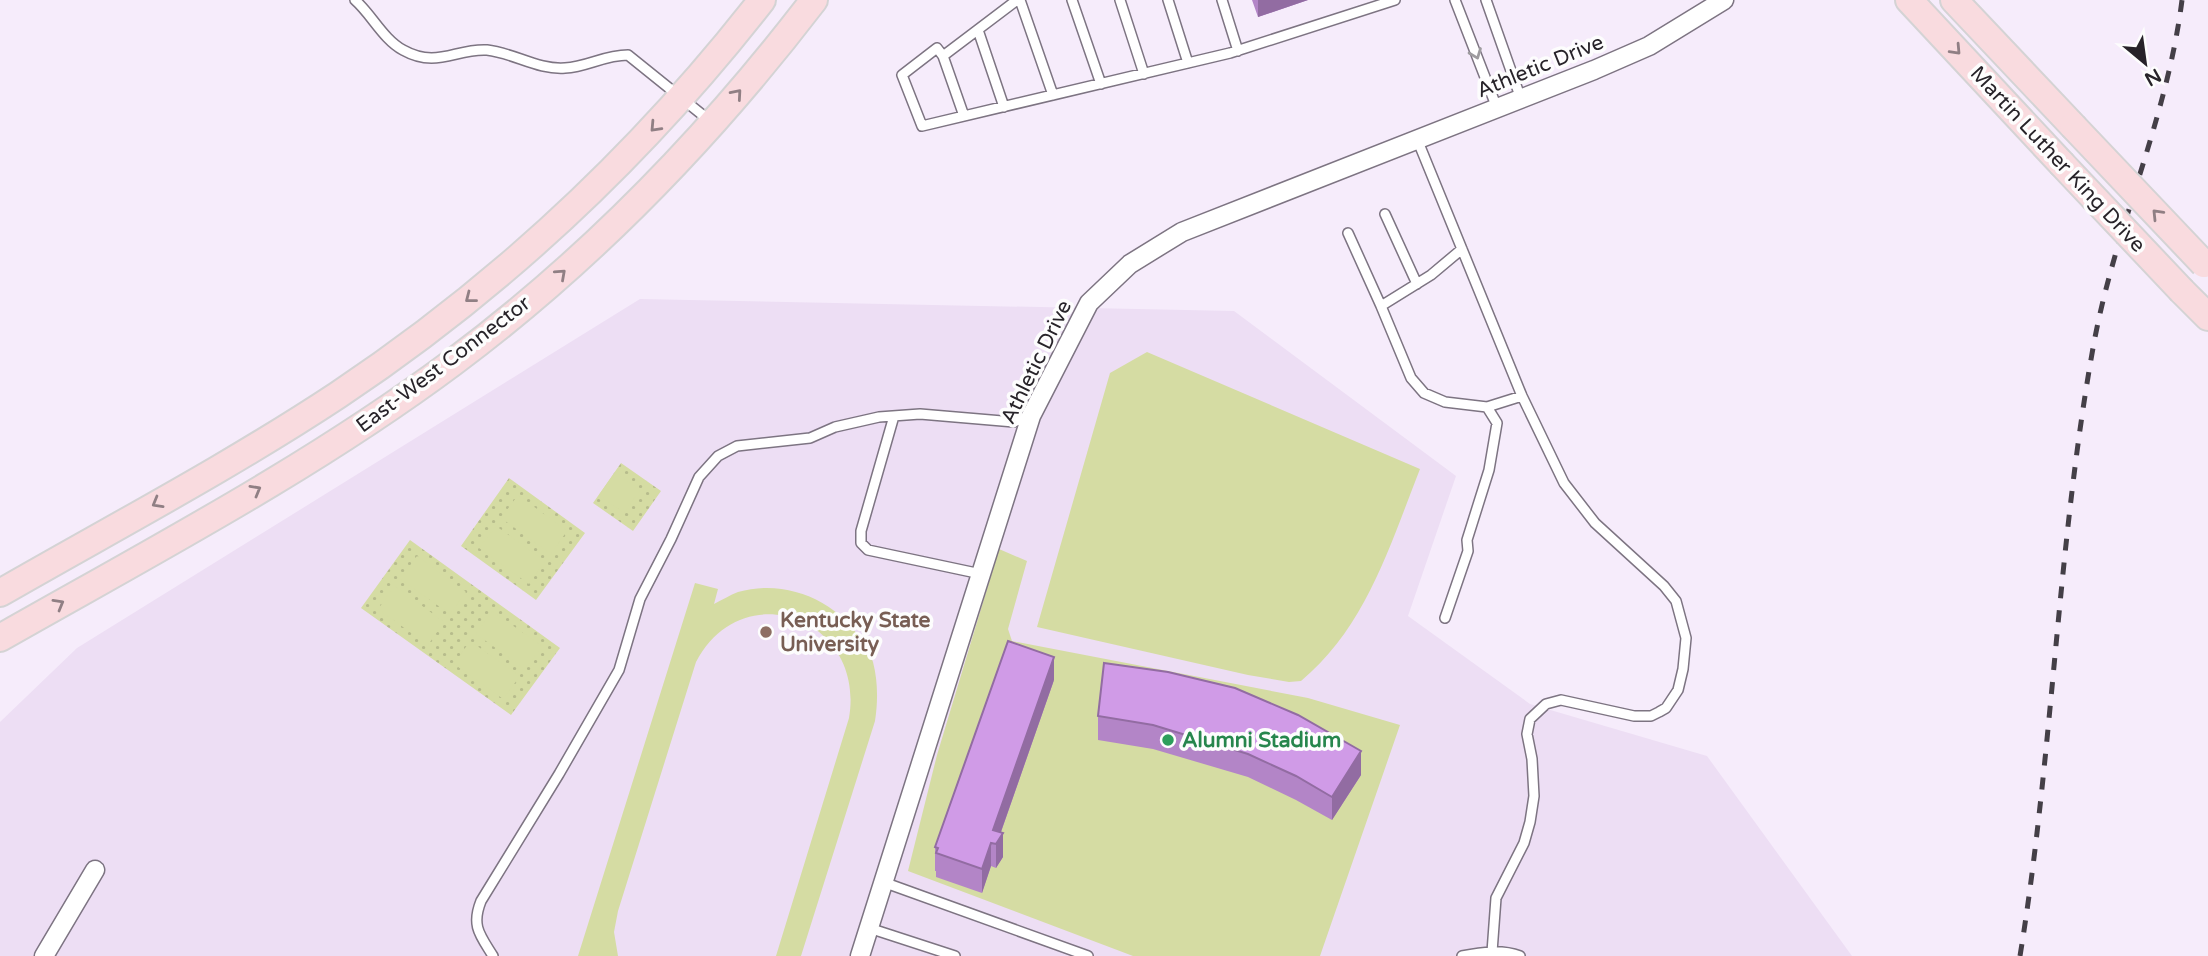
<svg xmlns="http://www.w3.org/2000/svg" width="2208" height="956" viewBox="0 0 2208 956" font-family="'Varela Round',sans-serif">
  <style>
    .built { fill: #eddef4 }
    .grass { fill: url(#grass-dots) }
    .garden { fill: #d5dca3 }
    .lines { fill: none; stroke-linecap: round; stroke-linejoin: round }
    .lane-casing { stroke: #7d7482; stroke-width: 12 }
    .street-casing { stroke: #7d7482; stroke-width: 21 }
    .primary-casing { stroke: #d4d3d4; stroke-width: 30 }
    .lane { stroke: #fff; stroke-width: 9 }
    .street { stroke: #fff; stroke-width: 18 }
    .primary { stroke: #f9dbdf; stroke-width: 26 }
    .rail { stroke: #443f47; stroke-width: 5; stroke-dasharray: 12 12; stroke-linecap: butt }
    .primary-bridge-casing { stroke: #d4d3d4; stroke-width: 30; stroke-linecap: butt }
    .primary-bridge { stroke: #f9dbdf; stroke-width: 26 }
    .wall { fill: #b385c7 }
    .shaded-wall { fill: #926ca2 }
    .building { fill: #d09be7; stroke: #926ca2; stroke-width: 2 }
    .oneway { stroke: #907f84 }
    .oneway2 { stroke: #9e9c9f }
    .education-dot { fill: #8d6e63; stroke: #fdfdfd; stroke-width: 2.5 }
    .leisure-dot { fill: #2e9e5b; stroke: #fdfdfd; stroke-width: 2.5 }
    .labels { text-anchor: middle; stroke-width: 7; stroke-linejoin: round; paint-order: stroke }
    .street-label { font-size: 21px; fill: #272329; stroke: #fdfdfd }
    .education-label { font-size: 21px; font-weight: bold; fill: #785e54; stroke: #fdfdfd; text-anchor: start }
    .leisure-label { font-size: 21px; font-weight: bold; fill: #27864d; stroke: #fdfdfd; text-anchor: start }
  </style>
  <defs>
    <pattern id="grass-dots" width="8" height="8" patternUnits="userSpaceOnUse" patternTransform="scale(1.75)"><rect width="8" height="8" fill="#d5dca3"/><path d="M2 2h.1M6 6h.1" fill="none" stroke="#b7bc8c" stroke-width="1.8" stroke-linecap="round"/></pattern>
  </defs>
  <rect width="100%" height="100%" fill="#f6ecfb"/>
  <!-- built -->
  <path class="built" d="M640,299L1234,311L1456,476L1408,616L1530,704L1707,756L1852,956H0V722L77,648Z"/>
  <!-- grass -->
  <path class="grass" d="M621,463L661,491L633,531L593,503Z
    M509,478L585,533L536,600L461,546Z
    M410,540L560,648L511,715L361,608Z"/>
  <!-- garden -->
  <path class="garden" d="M1147,352L1420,469C1390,545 1366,627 1301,681L1289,682L1248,675L1037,627L1110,373Z
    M615,472L640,490L624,513L599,495Z
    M518,495L567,531L551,554L501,518Z
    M496,526L545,561L529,584L479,548Z
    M999,549L1027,561L1008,629L1012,641L1308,698L1400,725L1320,956H1133L908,871L937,755Z
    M417,556L466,592L450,614L400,579Z
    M695,583L718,589L714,604C722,600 730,595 738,592C786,578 839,601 863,643C866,649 871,656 873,662C878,681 878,702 875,721L801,956H776L849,718C866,618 742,573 696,662L618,911L614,932L618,956H578Z
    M395,586L444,622L428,645L378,609Z
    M492,611L542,646L525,669L476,634Z
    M470,641L520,676L503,699L454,664Z"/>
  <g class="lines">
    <!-- lane casing -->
    <g class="lane-casing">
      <path id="lane" d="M355,0C372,15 383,39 403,50C437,69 456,48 487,50C514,53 538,70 565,68C587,67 604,55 628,55L710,121
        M1017,0L943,56L937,48L902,75L922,126L1230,53L1395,0
        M1020,0L1053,95
        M1072,0L1101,84
        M1120,0L1144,74
        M1168,0L1188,63
        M1222,0L1238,51
        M1455,0L1497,108
        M1486,0L1521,99
        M978,30L1004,107
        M943,56L964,116
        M1417,139L1522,396L1564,483L1595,523L1664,586L1676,601L1686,638L1683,669L1678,690L1666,708L1659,712L1651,716H1634L1561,700L1546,704L1530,719L1527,734L1532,759L1534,796L1530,822L1524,843L1496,898L1492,952
        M1385,214L1417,284
        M1348,233L1381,306
        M1462,249L1431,275L1381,306L1411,378L1424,393L1445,402L1487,407L1522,396
        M894,416L861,531V543L868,550L981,574
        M1445,618L1468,551L1467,540L1489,470L1497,423L1487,407
        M883,882L1088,956
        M869,928L955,956
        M493,956C480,935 471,926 481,901L559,774L619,670L640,599L671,539L699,477L718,456L737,446L810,438L835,427L879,417L920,414L1014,422L1029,416
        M1462,956C1482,952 1501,949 1520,956"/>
    </g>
    <!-- street casing -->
    <g class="street-casing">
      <path id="street" d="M44,956L95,870
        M860,956L1031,416L1089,303L1130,264L1182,232L1594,70L1649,46L1724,0"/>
    </g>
    <!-- primary casing -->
    <g class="primary-casing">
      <path id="primary" d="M1909,0L2061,163
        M1954,0L2073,126
        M2182,291L2208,317
        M0,593C113,528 229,467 338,395C500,287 642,154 762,0
        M0,638C153,551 311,468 452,363C589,261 710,136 814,0"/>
    </g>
    <!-- lane -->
    <use href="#lane" class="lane"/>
    <!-- street -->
    <use href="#street" class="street"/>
    <!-- primary -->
    <use href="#primary" class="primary"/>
    <!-- rail -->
    <path class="rail" d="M2020,956C2053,754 2057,549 2093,348C2114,230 2167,120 2182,0"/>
    <!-- primary-bridge casing -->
    <g class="primary-bridge-casing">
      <path id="primary-bridge" d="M2073,126L2204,264
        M2061,163L2182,291"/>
    </g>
    <!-- primary-bridge -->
    <use href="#primary-bridge" class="primary-bridge"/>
  </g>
  <!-- wall -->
  <path class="wall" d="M1252,0H1308L1258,17Z
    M1104,663L1361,775L1332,820L1296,800L1248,777L1153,749L1098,740V716Z
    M1054,680L1001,832L1003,857L996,868L991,866L982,893L936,877V871H935V847Z"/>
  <!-- shaded-wall -->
  <path class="shaded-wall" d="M1258,0H1308L1258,17Z
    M1054,657V680L997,843L1003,833V857L996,868V844L993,830Z
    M1361,751V775L1332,820V797Z
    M991,843V866L982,893V869Z"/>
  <!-- building -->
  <path class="building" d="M1008,641L1054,657L993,830L1003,833L996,844L991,843L982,869L936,853L938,848L935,847Z
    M1104,663L1168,672L1235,688L1298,715L1361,751L1332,797L1296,776L1248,754L1153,725L1098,716Z"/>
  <!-- one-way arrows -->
  <defs><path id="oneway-chevron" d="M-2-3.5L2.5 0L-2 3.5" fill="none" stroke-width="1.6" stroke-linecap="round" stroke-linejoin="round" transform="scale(1.75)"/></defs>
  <g class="oneway">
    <use href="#oneway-chevron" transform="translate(1956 50) rotate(47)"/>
    <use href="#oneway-chevron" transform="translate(737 94) rotate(-49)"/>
    <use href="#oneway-chevron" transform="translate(655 127) rotate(133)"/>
    <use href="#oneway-chevron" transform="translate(2157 214) rotate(-134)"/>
    <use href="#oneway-chevron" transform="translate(561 274) rotate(-42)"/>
    <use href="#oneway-chevron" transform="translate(470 298) rotate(142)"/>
    <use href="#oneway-chevron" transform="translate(256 490) rotate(-30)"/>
    <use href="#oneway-chevron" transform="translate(157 503) rotate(150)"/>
    <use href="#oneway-chevron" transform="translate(59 604) rotate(-30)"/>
  </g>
  <use class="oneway2" href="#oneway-chevron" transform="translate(1476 54) rotate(69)"/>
  <!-- markers -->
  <circle class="education-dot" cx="766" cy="632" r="7"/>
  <circle class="leisure-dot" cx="1168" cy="740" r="7"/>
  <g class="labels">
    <!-- street labels -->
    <g class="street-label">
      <text transform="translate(1540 66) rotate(-22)" y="7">Athletic Drive</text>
      <text transform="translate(2058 159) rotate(47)" y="7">Martin Luther King Drive</text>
      <text transform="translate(1036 362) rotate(-64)" y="7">Athletic Drive</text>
      <text transform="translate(443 364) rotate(-37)" y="7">East-West Connector</text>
    </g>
    <!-- education labels -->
    <g class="education-label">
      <text x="780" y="627">Kentucky State<tspan x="780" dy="24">University</tspan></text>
    </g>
    <!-- leisure labels -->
    <g class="leisure-label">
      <text x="1182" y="747">Alumni Stadium</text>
    </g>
  </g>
  <!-- north arrow -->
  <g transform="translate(2145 63) rotate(151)" stroke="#fdfdfd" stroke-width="5" paint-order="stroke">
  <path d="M0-5L12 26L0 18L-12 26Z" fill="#272329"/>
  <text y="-10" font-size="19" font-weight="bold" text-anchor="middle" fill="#272329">N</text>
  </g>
</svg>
